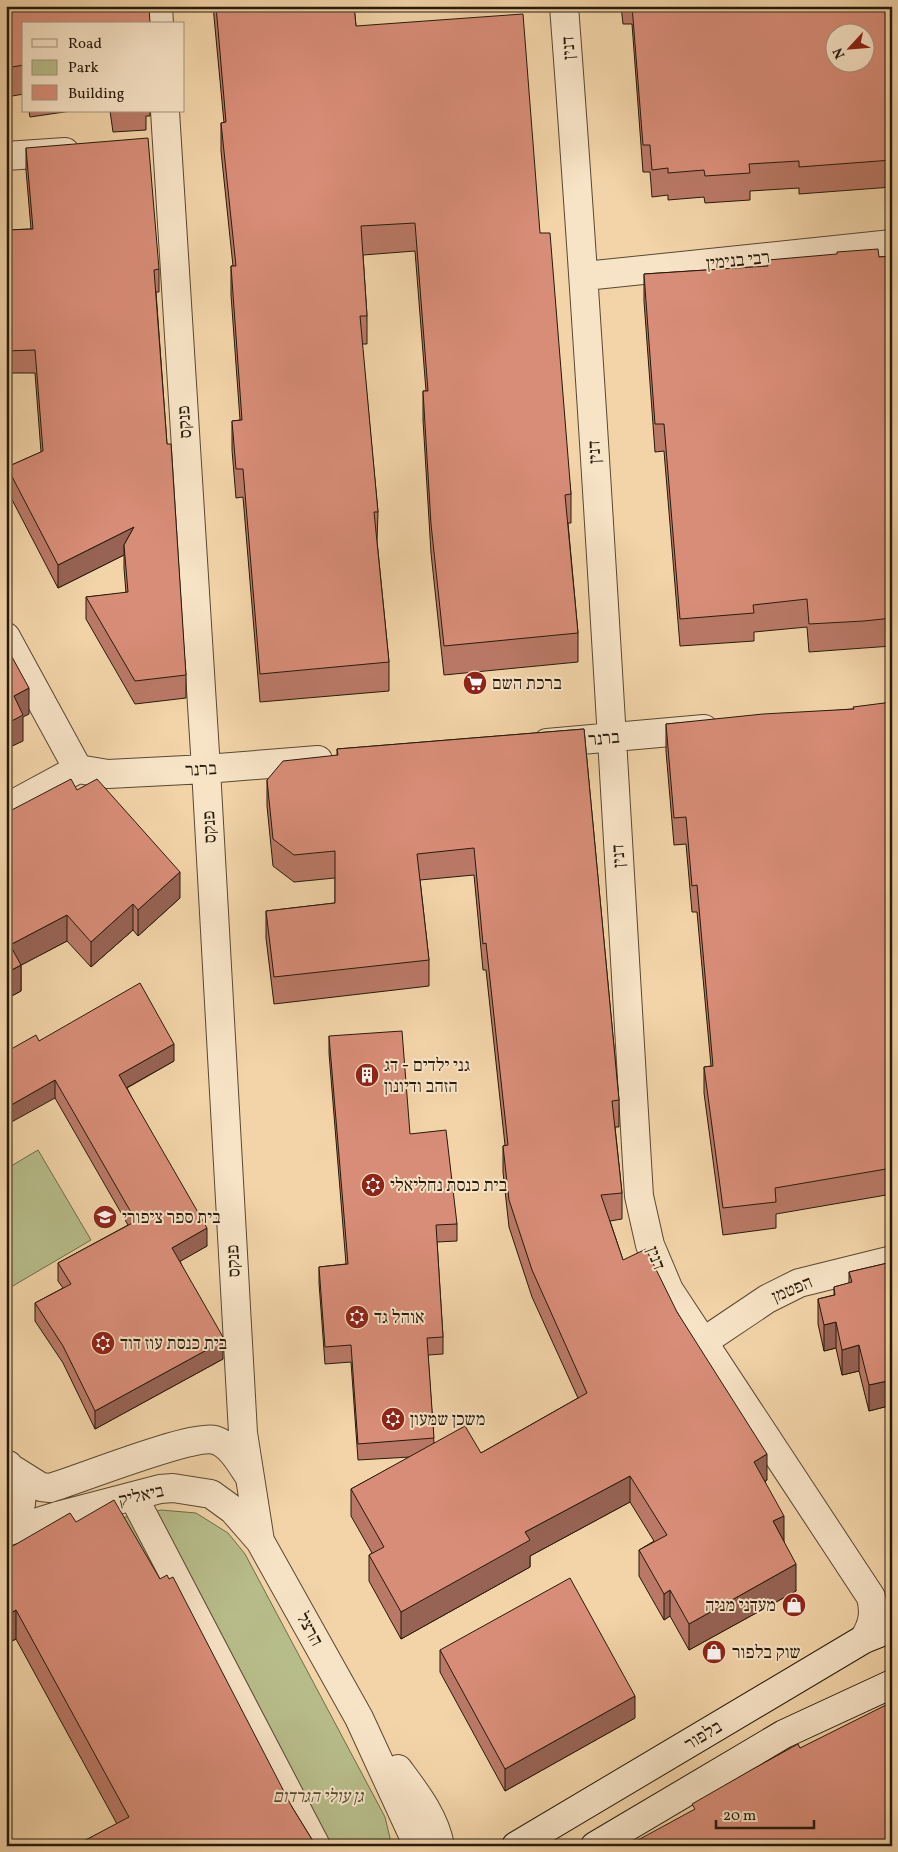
<svg xmlns="http://www.w3.org/2000/svg" width="898" height="1852" viewBox="0 0 898 1852" font-family="Vollkorn,'Frank Ruhl Libre',serif">
  <style>
    .green { fill: #b7bd8a; stroke: #6e6c4a }
    .lines { fill: none; stroke-linecap: round; stroke-linejoin: round }
    .street-casing { stroke: #594832; stroke-width: 30 }
    .secondary-casing { stroke: #261a0a; stroke-width: 30 }
    .street { stroke: #f7e3c6; stroke-width: 28 }
    .secondary { stroke: #f7e3c6; stroke-width: 28 }
    .wall { fill: #ba7967; stroke: #261a0a }
    .shaded-wall { fill: #976354; stroke: #261a0a }
    .building { fill: #d88d78; stroke: #261a0a; fill-rule: evenodd }
    .labels { text-anchor: middle; stroke-width: 4; stroke-linejoin: round; paint-order: stroke }
    .street-label { font-size: 18px; fill: #261a0a; stroke: #f7e3c6 }
    .poi-label { font-size: 18px; fill: #261a0a; stroke: #f7e3c6; text-anchor: start }
    .park-label { font-size: 18px; font-style: italic; fill: #524b30; stroke: #f7e3c6 }
  </style>
  <rect width="100%" height="100%" fill="#f2d4a8"/>
  <filter id="stains"><feTurbulence type="fractalNoise" baseFrequency=".004" numOctaves="4"/><feColorMatrix values="0 0 0 0 .2 0 0 0 0 .09 0 0 0 0 .02 0 0 0 .5 -.17"/></filter>
  <radialGradient id="worn" r=".72"><stop offset=".6" stop-color="#630" stop-opacity="0"/><stop offset="1" stop-color="#630" stop-opacity=".3"/></radialGradient>
  <!-- green -->
  <path class="green" d="M38,1150L91,1240L6,1290V1169Z
    M161,1510L196,1513L228,1533L245,1554L385,1817L390,1838L389,1846H288L121,1518Z"/>
  <g class="lines">
    <!-- street casing -->
    <g class="street-casing">
      <path id="street" d="M158,6L159,24
        M564,6C594,402 615,799 639,1196L650,1245L669,1290L871,1597C875,1614 873,1624 864,1639
        M165,111L206,769L243,1433L260,1541
        M6,156L65,152
        M585,276L892,244
        M6,637L78,769
        M547,743L704,729
        M78,769L108,774L206,769L318,760
        M6,808L78,769
        M703,1342L767,1299L799,1283L892,1260
        M8,1465C25,1495 26,1498 11,1530
        M9,1467L41,1487L50,1488C81,1479 191,1434 215,1440C231,1445 240,1463 249,1476
        M133,1496L316,1846
        M6,1532L57,1516L160,1489L173,1488L211,1494L233,1510L260,1541L359,1718L418,1846
        M398,1769C415,1792 435,1817 440,1846"/>
    </g>
    <!-- secondary casing -->
    <g class="secondary-casing">
      <path id="secondary" d="M516,1846L864,1639L892,1628
        M595,1846L784,1734L892,1684"/>
    </g>
    <!-- street -->
    <use href="#street" class="street"/>
    <!-- secondary -->
    <use href="#secondary" class="secondary"/>
  </g>
  <!-- wall -->
  <path class="wall" d="M6,6L24,24V94L6,97Z
    M213,6H354L356,26L540,233L571,494V523H568L578,633V662L444,675L431,553L423,420V391H426L415,251L363,255L367,316V344H362L378,512L377,541L389,662V691L260,702L243,497L236,498L232,450V421L240,420L231,295V266H233L221,151V123H224Z
    M621,6H892V187L799,194V188L750,191V200L705,203L704,197L668,200V195L652,197L650,172H643L632,24H623Z
    M29,111H71L30,117Z
    M110,111H150V116H146V130L113,132Z
    M26,148L159,269V292H156L167,444L186,675V698L135,704L86,619V597L126,593L124,568V555L58,588L7,490V467L41,452L35,373H6V230L31,229L26,170Z
    M892,256V646L864,648L809,652L807,627L754,632V641L680,646L664,451L655,452L644,301V274L768,266Z
    M892,702V1194L776,1214V1228L723,1235L704,1093V1067L711,1066L697,912H692L686,844L674,845L666,751V724L853,709Z
    M584,729L619,1100V1127H615L622,1193V1219L610,1221L623,1260L677,1312L767,1480L765,1482L784,1542L796,1591L689,1650L670,1616L664,1620L639,1576V1550L654,1541L630,1502L530,1556V1567L401,1639L369,1581V1555L372,1553L351,1516V1489L410,1457L358,1460L351,1362L325,1364L319,1283V1267L346,1264L329,1053V1036L410,1134L457,1224V1241L437,1242L443,1337V1354L428,1355L434,1443L481,1453L578,1398L532,1297L509,1227L503,1172V1146L505,1145L486,970H483L474,875L420,880L429,960V986L274,1004L266,938V911L335,903V878L294,882L273,866L267,806V780L337,756V749Z
    M77,790L180,898L138,936L133,930L91,967L67,941L21,965V991L6,999V813Z
    M39,1041L174,1061L127,1088L207,1246L180,1261L223,1359L95,1429L63,1363L35,1321V1303L63,1288L58,1281V1263L128,1225L55,1098Z
    M892,1262V1405L869,1411L859,1371L842,1375L836,1348L824,1351L818,1324V1299L834,1295V1287L849,1283V1272Z
    M76,1522L292,1807L316,1846H80V1843L117,1824L16,1639L6,1644V1550Z
    M440,1650L635,1718L505,1791L440,1672Z"/>
  <!-- shaded-wall -->
  <path class="shaded-wall" d="M134,527L124,545V555L58,588V565Z
    M29,688V714L23,717V741L6,749V724L14,696Z
    M180,872V898L138,936V910Z
    M133,904V930L91,967V942Z
    M67,915V941L10,971V945Z
    M21,965V991L6,999V973Z
    M174,1044V1061L119,1092V1075Z
    M55,1080V1098L6,1125V1108Z
    M207,1228V1246L172,1266V1248Z
    M836,1322V1348L824,1351V1325Z
    M223,1341V1359L95,1429V1411Z
    M859,1345V1371L842,1375V1350Z
    M892,1380V1405L869,1411V1385Z
    M767,1454V1480L754,1488V1462Z
    M630,1476V1502L530,1556V1567L401,1639V1612L525,1532Z
    M784,1516V1542L773,1521Z
    M796,1564V1591L689,1650V1624Z
    M670,1590V1616L664,1620V1594Z
    M16,1610V1639L6,1644V1616Z
    M635,1696V1718L505,1791V1769Z"/>
  <!-- building -->
  <path class="building" d="M6,6H149L150,24H24V65L6,68Z
    M216,6H354L356,26L523,14L540,233H550L571,494L565,495L578,633L444,646L431,524L423,391H428L415,223L361,226L367,316H360L378,512H374L389,662L260,674L243,469H236L232,421L242,420L231,266H236L221,123L226,122Z
    M632,6H892V160L799,167V161L749,164L750,173L705,176L704,170L668,173V168L652,170L650,145H643ZM836,32H866V62H836Z
    M148,138L159,269L154,270L167,444H171L186,675L135,681L86,597L128,592L124,545L134,527L58,565L7,467L43,451L35,350L6,351V230L33,229L26,148Z
    M878,249L879,257L892,256V618L864,621L809,624L807,599L753,605L754,613L680,619L664,424H655L644,274L768,266V260L837,254V252Z
    M6,646L29,688L14,696L23,715L6,724Z
    M892,702V1168L775,1188L776,1202L723,1208L704,1067L713,1066L697,885L692,886L686,817L674,818L666,724L763,714L854,709L853,707Z
    M584,729L619,1100L612,1101L622,1193L601,1195L623,1260L646,1249L677,1312L767,1454L754,1462L784,1516L773,1521L796,1564L689,1624L670,1590L664,1594L639,1550L667,1535L630,1476L525,1532L530,1540L401,1612L369,1555L384,1547L351,1489L465,1426L481,1453L587,1393L532,1270L509,1200L503,1146L508,1145L486,943L483,944L474,848L417,854L429,960L274,977L266,911L335,903V851L294,855L273,839L267,780L283,761L338,755L337,749Z
    M71,779L77,790L97,779L180,872L138,910L133,904L91,942L67,915L10,945L21,965L6,973V813Z
    M140,983L174,1044L119,1075L207,1228L172,1248L223,1337V1341L95,1411L63,1346L35,1303L71,1284L58,1263L136,1221L55,1080L6,1108V1052L36,1035L39,1041Z
    M402,1031L410,1134L446,1130L457,1224L436,1225L443,1337L427,1338L434,1438L358,1444L351,1345L325,1347L319,1267L348,1264L329,1036Z
    M892,1262V1380L869,1385L859,1345L842,1350L836,1322L824,1325L818,1299L835,1295L834,1287L852,1282L849,1272Z
    M114,1500L160,1579L167,1575L169,1579L173,1577L292,1807L316,1846H82L80,1843L129,1817L16,1610L6,1616V1550L70,1513L76,1522Z
    M570,1578L635,1696L505,1769L440,1650Z
    M892,1702V1846H627L695,1809L692,1804L753,1769L798,1744L800,1748Z"/>
  <!-- icons -->
  <defs>
    <g id="supermarket-disc" transform="scale(1.25)"><circle r="9.5" fill="#8f2418" stroke="#f7e3c6"/><path d="M-6-5.5h2.5l.6 2H6L4.5 2H-2.5L-4.4-4H-6ZM-1.5 3.2a1.3 1.3 0 1 0 .1 0ZM3 3.2a1.3 1.3 0 1 0 .1 0Z" fill="#fff"/></g>
    <g id="building-disc" transform="scale(1.25)"><circle r="9.5" fill="#8f2418" stroke="#f7e3c6"/><path d="M-4-6H4V6H1V3H-1V6H-4ZM-2.5-4.3h1.7v1.8h-1.7ZM.8-4.3h1.7v1.8H.8ZM-2.5-1h1.7V.8h-1.7ZM.8-1h1.7V.8H.8Z" fill="#fff"/></g>
    <g id="synagogue-disc" transform="scale(1.25)"><circle r="9.5" fill="#8f2418" stroke="#f7e3c6"/><path d="M0-6.5L5.6 3.2H-5.6ZM0 6.5L5.6-3.2H-5.6Z" fill="#fff"/></g>
    <g id="school-disc" transform="scale(1.25)"><circle r="9.5" fill="#8f2418" stroke="#f7e3c6"/><path d="M0-5L7-2L0 1L-7-2ZM-4 1L0 2.5L4 1V4Q0 6-4 4Z" fill="#fff"/></g>
    <g id="shop-disc" transform="scale(1.25)"><circle r="9.5" fill="#8f2418" stroke="#f7e3c6"/><path d="M-5-2.5h2.3a2.7 3.5 0 0 1 5.4 0H5L5.5 6h-11ZM-1.5-2.5h3a1.5 2.3 0 0 0-3 0Z" fill="#fff"/></g>
  </defs>
  <g fill-rule="evenodd">
    <use href="#supermarket-disc" x="475" y="683"/>
    <use href="#building-disc" x="367" y="1075"/>
    <use href="#synagogue-disc" x="373" y="1185"/>
    <use href="#school-disc" x="105" y="1217"/>
    <use href="#synagogue-disc" x="357" y="1317"/>
    <use href="#synagogue-disc" x="103" y="1343"/>
    <use href="#synagogue-disc" x="393" y="1419"/>
    <use href="#shop-disc" x="794" y="1605"/>
    <use href="#shop-disc" x="714" y="1652"/>
  </g>
  <g class="labels">
    <!-- street labels -->
    <g class="street-label">
      <text transform="translate(568 48) rotate(-94)" y="6">דנין</text>
      <text transform="translate(738 260) rotate(-6)" y="6">רבי בנימין</text>
      <text transform="translate(184 422) rotate(-94)" y="6">פנקס</text>
      <text transform="translate(594 452) rotate(-93)" y="6">דנין</text>
      <text transform="translate(604 738) rotate(-5)" y="6">ברנר</text>
      <text transform="translate(201 769) rotate(-3)" y="6">ברנר</text>
      <text transform="translate(209 827) rotate(-93)" y="6">פנקס</text>
      <text transform="translate(618 856) rotate(-94)" y="6">דנין</text>
      <text transform="translate(656 1258) rotate(69)" y="6">דנין</text>
      <text transform="translate(233 1261) rotate(-93)" y="6">פנקס</text>
      <text transform="translate(792 1289) rotate(-23)" y="6">הפטמן</text>
      <text transform="translate(141 1495) rotate(-13)" y="6">ביאליק</text>
      <text transform="translate(310 1629) rotate(61)" y="6">הרצל</text>
      <text transform="translate(703 1735) rotate(-31)" y="6">בלפור</text>
    </g>
    <!-- poi labels -->
    <g class="poi-label">
      <text x="492" y="689">ברכת השם</text>
      <text x="384" y="1071">גני ילדים - דג<tspan x="384" dy="21">הזהב ודיונון</tspan></text>
      <text x="390" y="1191">בית כנסת נחליאלי</text>
      <text x="122" y="1223">בית ספר ציפורי</text>
      <text x="374" y="1323">אוהל גד</text>
      <text x="120" y="1349">בית כנסת עוז דוד</text>
      <text x="410" y="1425">משכן שמעון</text>
      <text x="776" y="1611" text-anchor="end">מעדני מניה</text>
      <text x="732" y="1658">שוק בלפור</text>
    </g>
    <!-- park labels -->
    <g class="park-label">
      <text x="318" y="1802">גן עולי הגרדום</text>
    </g>
  </g>
  <!-- margin -->
  <rect width="898" height="1852" fill="none" stroke="#f2d4a8" stroke-width="25"/>
  <rect x="8" y="8" width="883" height="1837" fill="none" stroke="#261a0a" stroke-width="2.5"/>
  <rect x="12" y="12" width="873" height="1827" fill="none" stroke="#261a0a"/>
  <!-- legend -->
  <rect x="22" y="22" width="162" height="90" fill="#f7e3c6" stroke="#a3937b"/>
  <rect x="32" y="39" width="25" height="8" fill="#f7e3c6" stroke="#a3937b"/>
  <text x="68" y="48" font-size="15" fill="#261a0a">Road</text>
  <rect x="32" y="60" width="25" height="15" fill="#b7bd8a" stroke="#a3937b"/>
  <text x="68" y="72" font-size="15" fill="#261a0a">Park</text>
  <rect x="32" y="85" width="25" height="15" fill="#d88d78" stroke="#a3937b"/>
  <text x="68" y="98" font-size="15" fill="#261a0a">Building</text>
  <!-- north arrow -->
  <g transform="translate(850 48) rotate(244)"><circle r="24" fill="#f7e3c6" stroke="#a3937b"/>
  <path d="M0-4L9 19L0 12L-9 19Z" fill="#8f2418"/>
  <text y="-8" font-size="14" font-weight="bold" text-anchor="middle" fill="#261a0a">N</text>
  </g>
  <!-- scale -->
  <path d="M716 1820v8h98v-8" fill="none" stroke="#261a0a" stroke-width="2.5"/>
  <text x="723" y="1820" font-size="15" fill="#261a0a" stroke="#f7e3c6" stroke-width="4" paint-order="stroke">20 m</text>
  <rect width="100%" height="100%" filter="url(#stains)"/>
  <rect width="100%" height="100%" fill="url(#worn)"/>
</svg>
